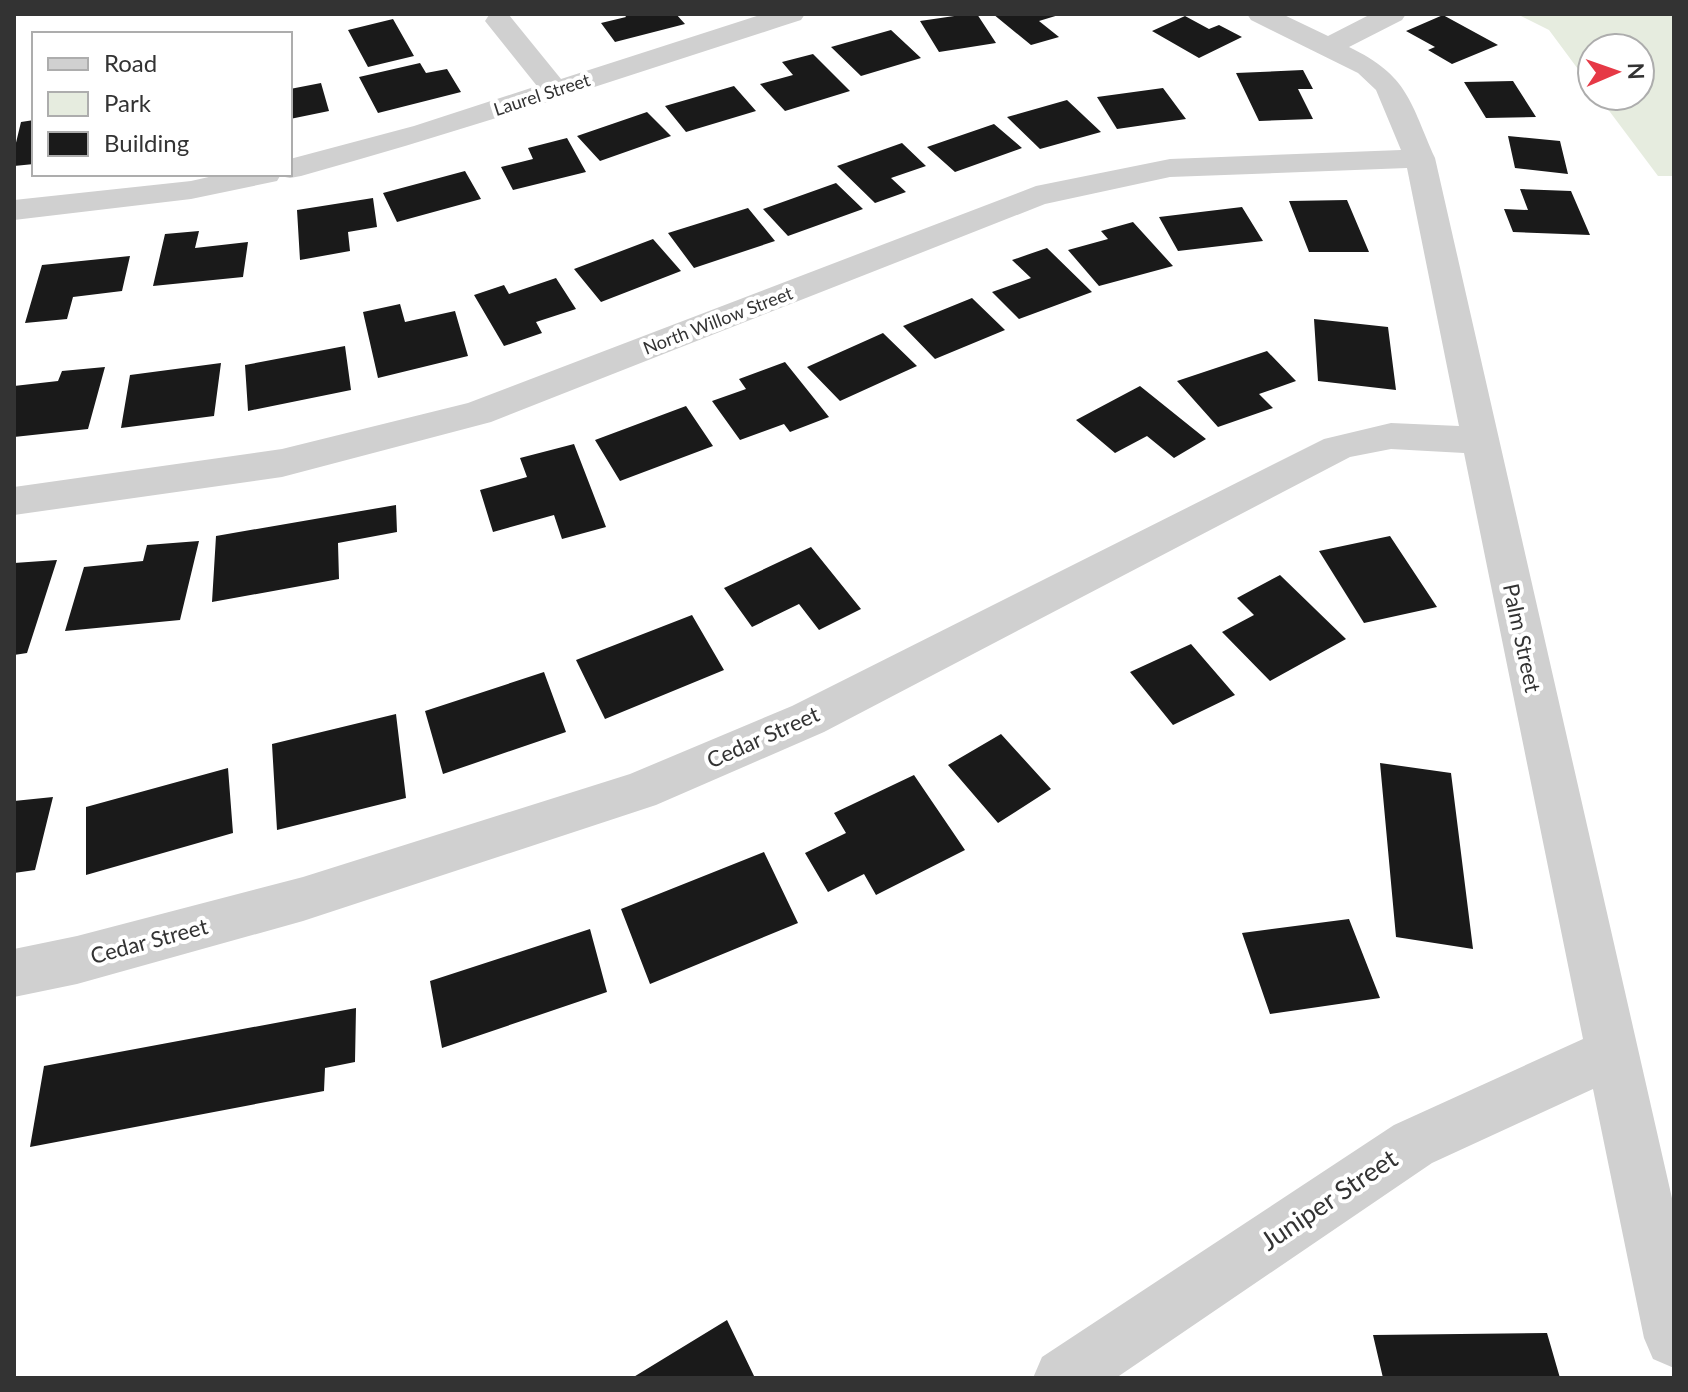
<svg xmlns="http://www.w3.org/2000/svg" width="1688" height="1392" viewBox="0 0 1688 1392" font-family="Lato,sans-serif">
  <style>
    .green { fill: #e6ecdf }
    .building { fill: #1a1a1a }
    .lines { fill: none; stroke-linecap: round; stroke-linejoin: round }
    .minor { fill: #d0d0d0; fill-rule: evenodd }
    .labels { text-anchor: middle; stroke-width: 8; stroke-linejoin: round; paint-order: stroke }
    .far-street-label { font-size: 18px; fill: #333; stroke: #fff }
    .street-label { font-size: 22px; fill: #333; stroke: #fff }
    .near-street-label { font-size: 26px; fill: #333; stroke: #fff }
  </style>
  <rect width="100%" height="100%" fill="#fff"/>
  <!-- green -->
  <path class="green" d="M1517,14H1674V176H1658L1598,96H1640V48H1592V88L1549,30Z"/>
  <!-- building -->
  <path class="building" d="M624,14H676L685,24L615,42L601,23L626,17Z
    M968,14H977L996,43L939,52L920,21Z
    M993,14H1062L1039,21L1059,37L1031,45Z
    M1443,15L1498,45L1452,64L1428,50L1435,47L1406,31Z
    M1185,16L1209,29L1219,25L1242,37L1199,58L1152,31Z
    M393,19L414,56L368,67L348,30Z
    M891,30L921,58L861,76L831,47Z
    M813,54L850,91L785,111L760,84L793,75L782,62Z
    M420,63L426,73L447,69L461,92L378,113L359,77Z
    M1303,70L1313,89H1298L1313,119L1259,121L1236,73Z
    M1513,81L1536,117L1486,118L1464,82Z
    M321,83L329,111L290,119V89Z
    M734,86L756,111L686,132L665,106Z
    M1163,88L1186,119L1117,129L1097,97Z
    M1067,100L1101,132L1040,149L1007,117Z
    M647,112L671,136L600,161L577,136Z
    M34,120V164L14,166V151L21,122Z
    M994,124L1022,148L955,172L927,147Z
    M1508,136L1560,141L1568,174L1515,168Z
    M567,138L586,172L513,190L501,167L533,159L528,148Z
    M902,143L926,166L891,178L906,192L875,203L837,166Z
    M465,171L481,199L397,222L383,193Z
    M836,183L863,209L788,236L763,209Z
    M1520,189L1571,191L1590,235L1513,232L1504,209L1528,210Z
    M373,198L377,227L348,232L350,251L300,260L297,210Z
    M1347,200L1369,252H1309L1289,201Z
    M1242,207L1263,241L1178,251L1159,217Z
    M748,208L775,241L694,268L668,233Z
    M1133,222L1173,266L1099,286L1068,250L1108,239L1101,231Z
    M199,231L195,248L248,242L243,277L153,286L165,234Z
    M653,239L681,271L601,302L574,269Z
    M1047,248L1092,292L1019,319L992,292L1031,278L1012,260Z
    M130,256L122,291L73,297L67,319L25,323L42,265Z
    M556,278L576,309L536,322L542,333L504,346L474,295L504,285L509,294Z
    M972,298L1005,330L935,359L903,326Z
    M400,304L405,322L455,311L468,356L378,378L363,312Z
    M1314,319L1388,327L1396,390L1318,381Z
    M883,333L917,366L840,401L807,367Z
    M345,346L351,390L248,411L245,365Z
    M1267,351L1296,381L1259,394L1273,408L1218,427L1177,381Z
    M785,362L829,417L790,432L784,424L740,440L712,401L746,389L739,379Z
    M221,363L214,416L121,428L130,375Z
    M105,367L88,429L14,437V386L58,381L62,371Z
    M1140,386L1206,439L1174,458L1147,436L1115,453L1076,420Z
    M686,406L713,446L620,481L595,440Z
    M574,444L606,527L562,539L554,515L493,532L480,490L527,477L520,458Z
    M396,505L397,532L338,543L339,579L212,602L216,536Z
    M1390,536L1437,607L1364,623L1319,551Z
    M199,541L180,620L65,631L84,567L143,561L147,545Z
    M811,547L861,609L819,630L799,604L752,627L724,588Z
    M57,560L27,653L14,655V563Z
    M1280,575L1346,639L1270,681L1222,632L1254,615L1237,598Z
    M692,615L724,670L605,719L576,660Z
    M1191,644L1235,695L1173,725L1130,672Z
    M544,672L566,732L443,774L425,711Z
    M396,714L406,798L277,830L272,744Z
    M1001,734L1051,789L998,823L948,765Z
    M1380,763L1451,773L1473,949L1396,937Z
    M228,768L233,833L86,875V807Z
    M914,775L965,850L876,895L864,874L828,892L805,853L846,833L834,813Z
    M53,797L35,870L14,873V801Z
    M764,852L798,923L650,984L621,909Z
    M1349,919L1380,998L1270,1014L1242,933Z
    M590,929L607,992L442,1048L430,981Z
    M356,1008L355,1062L325,1068L324,1091L30,1147L44,1066Z
    M727,1320L755,1378H632Z
    M1547,1333L1560,1378H1383L1373,1335Z"/>
  <g class="lines">
    <!-- minor -->
    <path class="minor" d="M763,14H805L801,20C634,74 470,129 301,176L290,178L280,176L277,181L191,199L14,220V200L191,181L222,174H290V159L414,126L537,86L485,21L489,15H509L561,79Z
      M1247,14H1282L1328,36L1371,14H1406L1402,20L1349,47C1409,76 1410,102 1435,158L1674,1207V1368L1653,1359L1644,1338L1593,1089L1432,1163L1116,1378H1033L1042,1357L1394,1125L1583,1039L1464,453L1391,449L1350,457L824,732L656,805L303,921L77,984L14,997V949L77,936L303,877L630,774L792,706L1324,439L1391,423L1459,426L1407,168L1170,177L1045,204L491,422L282,477L14,515V487L282,449L468,403L1036,186L1170,159L1401,150L1376,90L1358,73L1251,20Z"/>
  </g>
  <g class="labels">
    <!-- far-street labels -->
    <g class="far-street-label">
      <text transform="translate(542 95) rotate(-18)" y="6">Laurel Street</text>
      <text transform="translate(718 321) rotate(-21)" y="6">North Willow Street</text>
    </g>
    <!-- street labels -->
    <g class="street-label">
      <text transform="translate(1522 638) rotate(78)" y="8">Palm Street</text>
      <text transform="translate(763 737) rotate(-24)" y="8">Cedar Street</text>
      <text transform="translate(149 941) rotate(-15)" y="8">Cedar Street</text>
    </g>
    <!-- near-street labels -->
    <g class="near-street-label">
      <text transform="translate(1329 1200) rotate(-34)" y="9">Juniper Street</text>
    </g>
  </g>
  <!-- border -->
  <rect width="1688" height="1392" fill="none" stroke="#333333" stroke-width="32"/>
  <!-- legend -->
  <rect x="32" y="32" width="260" height="144" fill="#ffffff" stroke="#adadad" stroke-width="2"/>
  <rect x="48" y="58" width="40" height="12" fill="#d0d0d0" stroke="#adadad" stroke-width="2"/>
  <text x="104" y="72" font-size="24" fill="#333333">Road</text>
  <rect x="48" y="92" width="40" height="24" fill="#e6ecdf" stroke="#adadad" stroke-width="2"/>
  <text x="104" y="112" font-size="24" fill="#333333">Park</text>
  <rect x="48" y="132" width="40" height="24" fill="#1a1a1a" stroke="#adadad" stroke-width="2"/>
  <text x="104" y="152" font-size="24" fill="#333333">Building</text>
  <!-- north arrow -->
  <g transform="translate(1616 72) rotate(88)"><circle r="38" fill="#ffffff" stroke="#adadad" stroke-width="2"/>
  <path d="M0-6L14 30L0 20L-14 30Z" fill="#e63946"/>
  <text y="-12" font-size="22" font-weight="bold" text-anchor="middle" fill="#333333">N</text>
  </g>
</svg>
